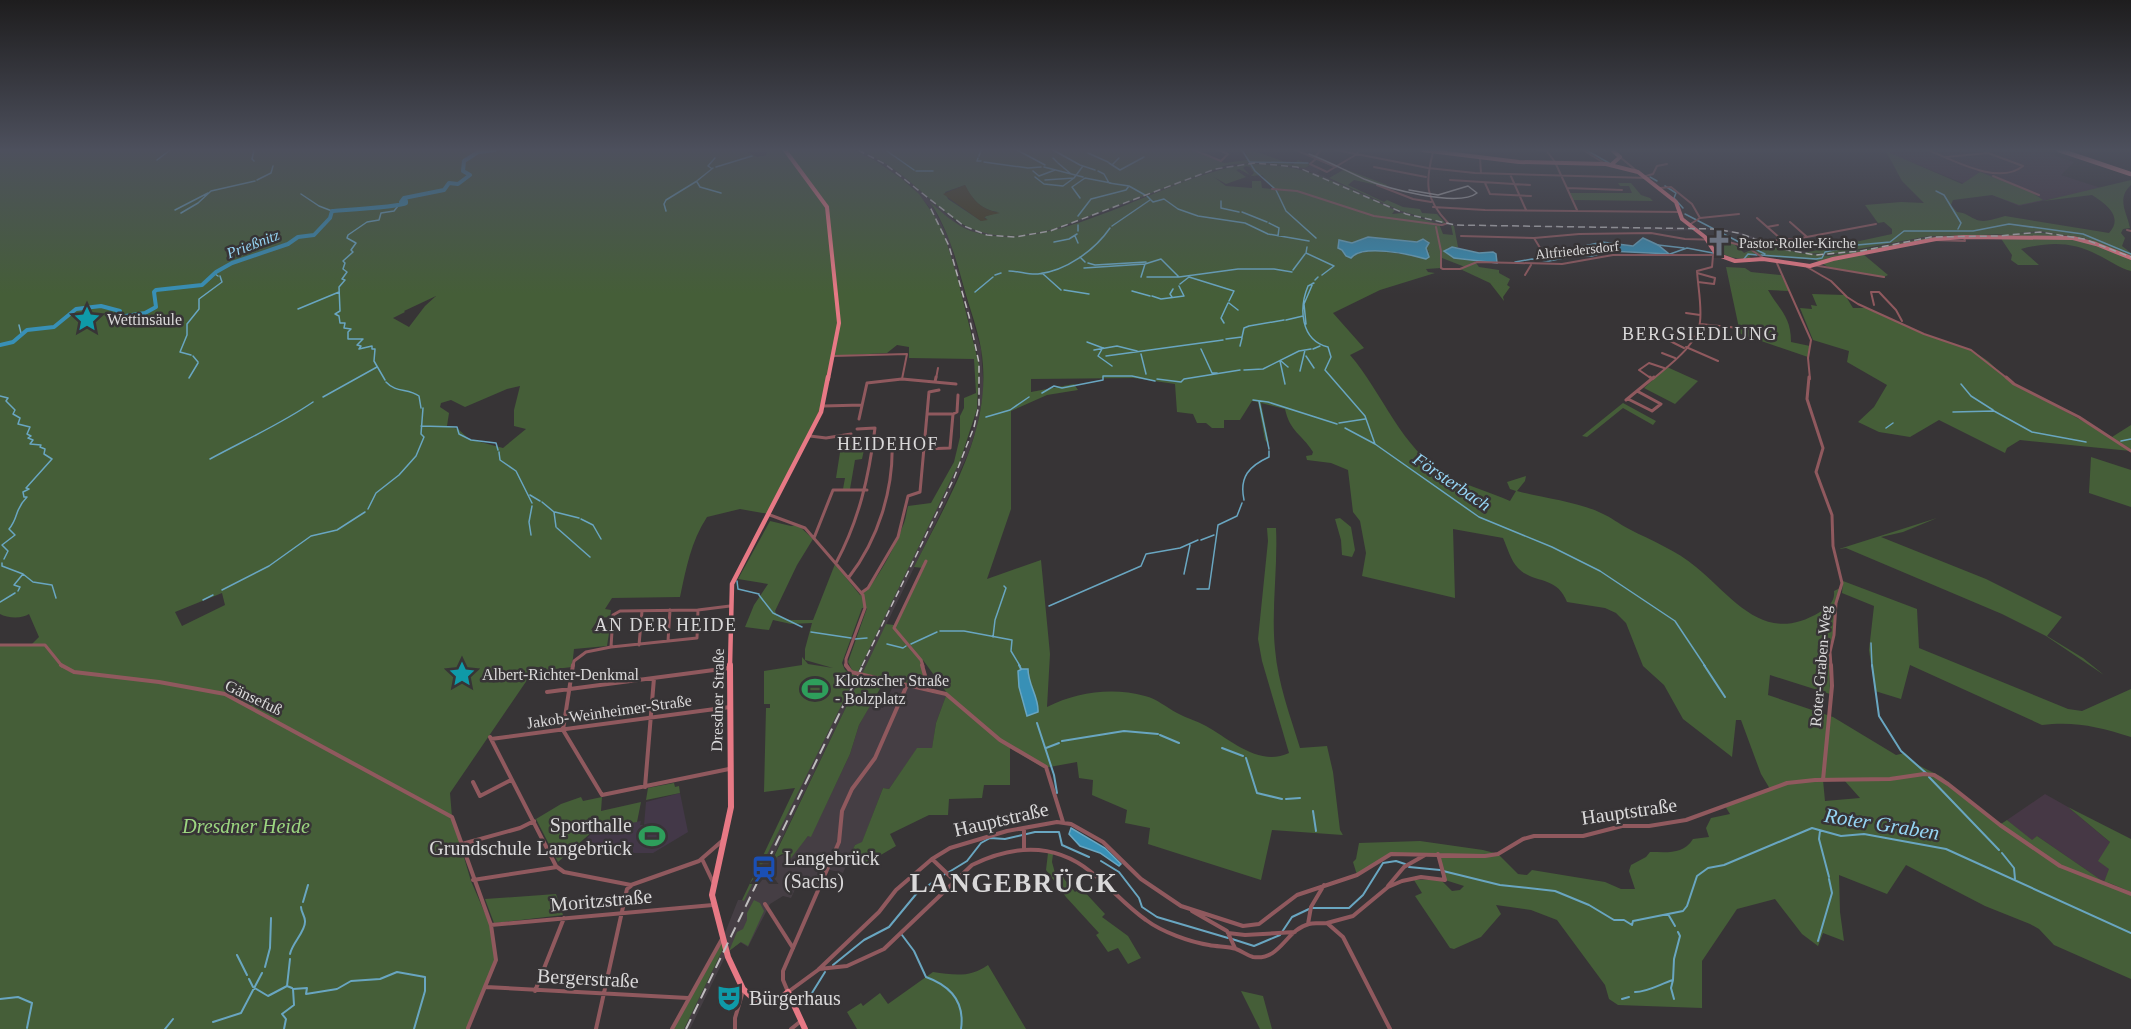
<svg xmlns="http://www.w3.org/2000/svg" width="2131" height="1029" viewBox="0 0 2131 1029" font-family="Georgia,serif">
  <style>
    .built { fill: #453e44 }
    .industrial { fill: #463845 }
    .education { fill: #433848 }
    .green { fill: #455e38; fill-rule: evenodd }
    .sand { fill: #453d1d }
    .water { fill: #3890b6; stroke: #69a6c1; stroke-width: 1.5 }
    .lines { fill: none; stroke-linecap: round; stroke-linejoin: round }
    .stream-far1 { stroke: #69a6c1; stroke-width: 1.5 }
    .stream { stroke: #69a6c1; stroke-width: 2 }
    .river { stroke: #3890b6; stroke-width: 4 }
    .minor-far2 { stroke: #90595e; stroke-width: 2 }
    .minor-far1 { stroke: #90595e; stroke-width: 3 }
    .minor { stroke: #90595e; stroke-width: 4 }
    .major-far2 { stroke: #e77985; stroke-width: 4 }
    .major-far1 { stroke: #e77985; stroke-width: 4.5 }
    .major { stroke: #e77985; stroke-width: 6 }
    .highway { stroke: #fa909b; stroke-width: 4.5 }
    .tram { stroke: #bfbdbe; stroke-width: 1.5 }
    .rail-far1 { stroke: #bfbdbe; stroke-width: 1.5; stroke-dasharray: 7 4; stroke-linecap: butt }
    .rail { stroke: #bfbdbe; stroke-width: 2; stroke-dasharray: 11 6; stroke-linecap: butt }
    .minor-bridge { stroke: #90595e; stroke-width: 4 }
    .labels { text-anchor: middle; stroke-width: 5; stroke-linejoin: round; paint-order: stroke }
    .far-poi-label { font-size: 14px; fill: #dad9da; stroke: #373436; text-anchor: start }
    .far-street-label { font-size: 14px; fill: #dad9da; stroke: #373436 }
    .far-water-label { font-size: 15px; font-style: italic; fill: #96d5f5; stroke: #373436 }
    .poi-label { font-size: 16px; fill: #dad9da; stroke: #373436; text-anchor: start }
    .street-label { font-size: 16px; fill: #dad9da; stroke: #373436 }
    .neighbourhood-label { font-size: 18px; letter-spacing: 1.5px; fill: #dad9da; stroke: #373436 }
    .water-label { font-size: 18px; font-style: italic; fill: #96d5f5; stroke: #373436 }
    .near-street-label { font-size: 20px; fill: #dad9da; stroke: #373436 }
    .near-poi-label { font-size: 20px; fill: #dad9da; stroke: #373436; text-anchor: start }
    .near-park-label { font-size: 20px; font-style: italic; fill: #9cd680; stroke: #373436 }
    .near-water-label { font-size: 21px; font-style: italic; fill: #96d5f5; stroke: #373436 }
    .near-district-label { font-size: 27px; font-weight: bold; letter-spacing: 1.5px; fill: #dad9da; stroke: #373436 }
  </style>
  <rect width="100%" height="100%" fill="#373436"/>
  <!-- built -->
  <path class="built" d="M854,150L870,154L898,171L957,223L977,231L1009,236L1049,230L1215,169L1241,163L1264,162L1298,166L1305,168L1310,165L1320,170L1317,173L1401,211L1422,219L1455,225L1715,228L1739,232L1787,249L1819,254L1860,250L1930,236L1997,235L2039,231L2064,234L2101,244L2059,234L2040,233L1999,236L1944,237L1862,252L1820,256L1786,250L1738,234L1716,229L1671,231L1619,228L1455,226L1431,222L1405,215L1306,170L1267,163L1241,164L1216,170L1058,229L1028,236L1004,237L976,233L955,224L932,205L949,239L981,349L984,391L977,427L968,454L946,502L774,855L778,857L786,854L787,860L808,836H811L850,754L859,725L870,705L883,708L894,684L946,696L936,723L932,749H917L889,789L883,788L862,843L855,845L843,873L826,869L819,885L800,879L791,898L783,896L770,904L748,947L740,942L727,953L690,1029H684L725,945L723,938L738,900H744L960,461L971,436L977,409L980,391L978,357L957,276L940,226L929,207L912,187L884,166Z"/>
  <!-- industrial -->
  <path class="industrial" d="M1889,150H2038L2074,162L2061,175L2101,188L2019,206L1889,153Z
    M2045,794L2068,807L2111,843L2110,869L2104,882L2037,836L2032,841L2007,820Z"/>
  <!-- education -->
  <path class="education" d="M680,793L688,832L653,853H633V848L605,853L587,838L593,832L591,829L641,821L640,825H644L646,802Z"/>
  <!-- green -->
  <path class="green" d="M0,150H754L746,151L757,157L766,155L768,150H854L876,161L902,179L919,194L934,215L943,231L957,276L979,365L977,409L960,461L858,672L852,670L848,662L867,608H862L842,663L845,670L856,676L744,901L742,900L795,788L764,792L766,708H770V704H764V671L802,665V657L808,664L833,668L805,660V649L812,623L791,624L773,620L769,630L745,627L754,605L768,584L738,579L770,521L791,526L798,525L813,539L797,565L775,611L777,616L790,620H813L835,564L860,595C875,587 897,542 902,528C906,520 906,514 908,506L931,503L954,462L960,437V416L964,408V398L976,393L974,359L909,358V347L897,345L887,353L832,356L822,405L769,514L740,509L707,517C691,541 686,569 680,597L612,598L605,609L611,610L610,617L599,618L591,630L610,627L607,646L574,649L572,667L547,670L546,668L536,667L450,793L452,817L471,881L490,925L495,960L466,1029H0V646L31,645L39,637L29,614C22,619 7,618 0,614ZM436,296L425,306L409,327L393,318L405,312L404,311ZM520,386L514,410V426L526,429L503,448L469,439L458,429L447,426L449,413L440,407L441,403L451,400L465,407L507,389ZM222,593L225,605L182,626L175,612Z
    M860,150H1192L1224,163L1247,160L1246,153L1240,150H1252L1293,165L1298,160L1310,165L1305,168L1259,162L1227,165L1057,228C947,260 943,186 860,150ZM965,185C972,200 982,210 998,212L984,217L987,219L981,221L948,199L945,192Z
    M1881,150H1889L1890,153L1962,184L1980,172L2031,192L2043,200L2019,205L1992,195L1953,200L1951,205L1957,212C1966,213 1968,216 1975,219C1984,224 1996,218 2005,216L2109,233C2124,217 2106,204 2092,195L2043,201L2131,180V185C2116,199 2127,212 2130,228L2123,229L2121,233L2125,238L2122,246L2131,253V256L2084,238L2039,231L1997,235L1930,236L1832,254L1804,253L1892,234V229L1884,222L1878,223L1865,205L1901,202L1924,203L1902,181L1887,153Z
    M1248,164C1305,162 1344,187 1395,210L1392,214L1402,213L1439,224L1443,234L1453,235L1451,225L1454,226L1458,247L1447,248L1455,258L1474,260L1479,267L1499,270V273L1510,279L1507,285L1510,287L1503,297L1504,301L1490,283L1460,269L1465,267L1442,258L1441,268L1426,269L1428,272L1435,273L1380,290L1333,313L1364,348L1350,355C1383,393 1401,449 1447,475C1467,486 1490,492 1510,501L1516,491L1510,489L1507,482L1526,476L1525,481L1517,491C1542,498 1579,502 1601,513C1611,517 1619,524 1629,529C1652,541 1676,550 1696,567C1735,599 1764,646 1820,612C1829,607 1835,601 1834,591L1840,588L1836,599L1835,626L1829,650L1830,694L1770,675L1768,695L1833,717L1896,755L1905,753L1916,764L1942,777L1962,796L2001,824L2007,820L2032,840L2037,836L2104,882L2109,869L2098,861L2110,842L2068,807L2131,839V892L2107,882L2131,894V979L2054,945L2039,929L2030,924L1985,906L1906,865L1887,894L1839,875L1840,912L1844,941L1823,933L1818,946L1802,934L1775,899L1737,909L1702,961V1008L1618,1005L1609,999L1605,985L1557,920L1531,910L1496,905L1501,914L1481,937L1454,949L1450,948L1415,896L1422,893L1414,880L1440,879L1452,891L1460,890L1464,886L1445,880L1438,855L1391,854L1357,875L1353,862L1356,859L1359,843L1420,841L1483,850L1498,854L1518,874L1527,875L1532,870L1605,882L1621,889H1635L1629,871L1631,865L1646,857L1650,852C1667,852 1683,855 1693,839L1709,837L1706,828L1711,818L1730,814L1725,806L1770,789L1761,774L1741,720H1736L1732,757L1683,719L1664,685L1643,666L1626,623L1616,613L1605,608L1567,602C1557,575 1533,584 1518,568C1511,561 1507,547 1503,538L1453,529L1455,598L1362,576L1366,553L1360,521L1353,512L1348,470L1331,463L1307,460L1306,456L1312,455L1313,452C1302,434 1290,432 1285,409L1261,403L1269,444L1265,440L1258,402L1252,401L1240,420H1224V428H1212L1206,423H1197L1193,414L1177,412L1175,384L1134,378L1031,379V392L1074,384L1078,390L1047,395L1011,411V509L987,579L1041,560L1050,654L1047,707C1077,692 1112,687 1145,696C1157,699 1166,707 1177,713C1186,718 1197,721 1206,726C1231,740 1259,767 1289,753L1262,661L1258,639L1268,541L1267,528H1276C1278,568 1271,609 1275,649C1278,684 1290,715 1300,748L1327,746L1333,772L1340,830L1343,835L1272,830L1261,880L1148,844L1150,828L1125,823L1127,810L1092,795L1093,780L1079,778L1077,762L1044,768L1010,748V785H984L982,798L949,799L948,815H929L890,834L896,846L874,859L873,857L862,866L852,851L855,845L862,842L883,788L889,789L917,748H932L936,723L947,693L923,660L926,679L920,687L862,674L886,624L894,625L923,568L914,567C945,504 988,438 983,366C982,342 973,318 966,295C957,263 949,230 930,202C943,213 955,225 971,231C1051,259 1164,175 1248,164ZM1246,166L1250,167L1254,173L1251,176L1262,175L1273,189L1262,188L1261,181H1252V188L1226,186L1214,177L1226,184L1246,177L1236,170L1239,169L1250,175L1243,168ZM1388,239L1418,242L1423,239L1427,241L1426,248L1429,252L1416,256L1375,250L1355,254L1353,257L1346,256L1342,249L1346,241L1352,243ZM1823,780H1844L1860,798L1825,801Z
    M1345,169L1387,185L1386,187L1354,180L1348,185L1384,202L1387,200L1403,207L1420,209L1422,213L1437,214L1446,224L1401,211L1329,178Z
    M1618,183H1631L1641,195L1650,198L1653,201L1573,200L1569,193H1632L1629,186H1620Z
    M2030,233C2066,231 2098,245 2131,258V271C2119,268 2109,260 2098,255C2072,241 2048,242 2021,249L2039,265H2018L2011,260L2012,255L2000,237L1943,238L1863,254L1888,275L1884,277L1830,268L1816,260L1763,256L1746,245L1760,247L1761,246L1754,241H1760L1798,253L1829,256L1932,237Z
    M1713,240L1734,244L1740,250L1738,248L1746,249L1741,250L1744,253L1751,250L1758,254L1749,256L1751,258C1736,260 1721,257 1711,243Z
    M1726,267L1745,268L1751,272L1781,275L1789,291L1768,290C1780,311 1791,316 1791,342L1810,346L1808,357L1738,333L1739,328Z
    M1812,294L1845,295L1853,308H1868L1924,334L1971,350L1988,361L2008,380L2112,437L2131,425V451L2020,440L2007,448L2005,453L1939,420L1910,437L1879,432L1858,422L1874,407L1887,385L1847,362L1849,351L1813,340L1800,308L1812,309L1811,305L1817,306Z
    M1667,367L1698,381L1675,404L1644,388Z
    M1623,403L1656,421L1653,425L1623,408L1587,437L1582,436Z
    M856,445V450H864L862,459L855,460L850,489H843L845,478H836L841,446Z
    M2091,457L2131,470V507L2089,493Z
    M1340,518L1351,527L1355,550L1352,557L1342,555L1341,540L1335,519Z
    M1937,518L1903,532L1881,537L1986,579L2062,617L2047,636L2083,658L2104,675L2046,636L2002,614L1846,548L1839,549Z
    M1843,581L1917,609L1919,648L2068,709L2082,711L2131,689V737C2099,727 2075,721 2042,725L1910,665L1901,699L1875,691L1869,650L1874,606L1842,593Z
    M861,676L886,682L881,687L859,725L850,754L811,837L808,836L788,862L787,855L782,854L777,857L775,865L768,869Z
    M674,783L675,787L679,786L680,793L646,800L648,788Z
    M581,797L583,801L602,797L601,811L641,802L637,822L592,829L593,831L558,862L536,819L561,804Z
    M1048,853L1053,854L1052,862L1055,873L1063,874L1064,879L1075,892L1081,888L1105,914L1102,917L1128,936L1141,958L1128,964L1118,948L1108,952L1096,935L1099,933L1066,897L1046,870Z
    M556,894L563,915L494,923L485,899Z
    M754,900L760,903L764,911L748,946L741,942L729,951L737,932L743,929L747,920V913Z
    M723,938L725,945L684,1029H672Z
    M988,965L1026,1029H857L847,1012L861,1003L863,1006L880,993L888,1004L933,972C954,975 970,978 988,965Z
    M1241,991L1263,996L1272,1029H1260Z"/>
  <!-- sand -->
  <path class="sand" d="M965,185C973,200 981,210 1000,213L986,216L984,218L988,220L981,221L943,194Z"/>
  <!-- water -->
  <path class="water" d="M1368,237L1417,242L1423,239L1429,243L1426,248L1429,257L1426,259C1409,254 1362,244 1351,258L1346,256L1342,250L1338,248L1339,240L1352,243Z
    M1643,238L1658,245L1669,254L1609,251L1592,256L1578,255L1572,249L1602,242L1633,246Z
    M1452,247L1479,253L1493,252L1496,254L1497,263L1454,258L1444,251Z
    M1022,669H1028C1028,685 1039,697 1038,712L1027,716L1019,687L1018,671Z
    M1071,828L1105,848L1121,864L1119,866L1100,853L1080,846L1069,834Z"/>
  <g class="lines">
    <!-- stream-far1 -->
    <path class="stream-far1" d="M254,150L252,159L254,161
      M1017,150L1045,165
      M1053,150L1080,165L1095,170
      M1242,150L1255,171L1274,188
      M1586,150L1609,163
      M887,151L914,170
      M1088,153L1108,162
      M979,156L981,150
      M978,158L977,161H981
      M1053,158L1057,162
      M157,160L170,150
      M984,162L1028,168L1041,167
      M1250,162L1308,163
      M1058,163L1071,174
      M1109,163L1120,170L1144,157
      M1112,165L1119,158
      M716,167L752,156
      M1044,167L1083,177
      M711,168L708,166L715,158
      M916,171H933
      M1033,171L1039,176L1055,170
      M1098,171L1104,174L1109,183L1129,186L1145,195
      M1035,177L1044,184L1063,186L1074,178L1083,166
      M1650,177L1657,181
      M257,180L271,173L273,166
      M698,180L713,168
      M1045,180L1074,178
      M697,182L700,187L721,193
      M1665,186L1676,193L1674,198L1683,208
      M1276,190L1286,211L1316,238
      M1936,191L1944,195L1961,223L1958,229
      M301,194L319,206L332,211
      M1147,196L1153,202L1164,199L1178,209L1198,216L1245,223L1268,234L1309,241
      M1080,198L1072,187L1085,178L1111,183
      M1221,201V208L1239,212
      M175,210L208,193
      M666,211L664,204L666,200L697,181
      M1242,212L1267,222
      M181,213L198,203L211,191L255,181
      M1685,214L1741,243
      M1078,216L1091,199L1126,190L1129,186
      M1269,223L1279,228L1278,236
      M1078,225V231
      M1112,226L1150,200
      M1075,236L1078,243
      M1054,242L1069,239L1077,234
      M1658,245L1684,248
      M1747,245L1765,254
      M1307,247L1306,253L1334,266L1322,275
      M1670,254L1687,248L1713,253
      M1761,255L1816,259L1822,258L1825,252L1857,245L1890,242L1904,231H1973L2009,224L2083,234L2131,254
      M1546,256L1575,253
      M1080,257L1085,262
      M1744,259L1748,254L1757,255
      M1549,261L1578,255
      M1515,262L1532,259L1548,261
      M1088,263L1095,265L1146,262
      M1084,268L1145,264L1161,259L1179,277L1238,269H1274L1292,272
      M1293,270L1305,254
      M1009,271C1019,271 1028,275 1038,274C1066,271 1095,250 1110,228
      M1042,273L1061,290
      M215,274L218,276
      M995,275L1001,273
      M1141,277L1145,264
      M1147,277H1179
      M1315,280L1318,277
      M1314,283L1308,286C1299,308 1300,340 1328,347L1331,357L1325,370L1365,416L1375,444L1479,517L1552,547L1600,571L1675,621L1705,666
      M1180,284L1189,277L1234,291L1229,301
      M1064,290L1089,294
      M1132,291L1150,296
      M975,292L993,277
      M1152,296L1161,299L1184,296L1179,286
      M1172,297L1170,294L1173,289
      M1229,303L1238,310
      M298,309L339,292
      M1286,320L1303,316
      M1224,323L1221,318L1228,303
      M1306,324L1304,304L1313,283
      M19,325L21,333
      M1226,339L1242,337L1244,328L1249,326L1284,320
      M1087,342L1103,348
      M1240,346L1242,338
      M1102,349L1098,356L1112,366
      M1201,349L1212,373H1217
      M1313,349L1320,346
      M1094,350L1117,346L1137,351
      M1141,354L1146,374
      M191,355L180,352L187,335V324L199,309V299L222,282L220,276
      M193,356L198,362
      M1106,356L1223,340
      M1306,356L1314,368
      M1280,361L1285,384
      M1281,361L1288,367
      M1244,370L1263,369L1299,351L1311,349
      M1300,371L1305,350
      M189,378L198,363
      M1157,379L1181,382L1184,379L1240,370
      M385,380L374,361L375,349H372V346L359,349L361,346L357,345L363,339H348V332L351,329L344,328L345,323H340L339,316L335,314L340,311L339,287L345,280L342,279L347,272L343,269L345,263L343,261L353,252L351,250L356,243L347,238L348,235L367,222L379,220L381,213L394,211L398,206
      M386,382C396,393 408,388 419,396L421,408
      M1961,384L1971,396L1993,410
      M1042,393L1054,386L1062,388L1103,380V376H1132L1155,381
      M0,396L8,398L6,401L15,410L13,414L20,418L18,424L30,427L27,434L31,436L28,438L33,440L30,444L41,445L40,447L45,449L44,454L52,459L26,488L29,489L23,492L24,497H27C14,510 19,517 9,529L15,535L2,545L8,551L4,559
      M323,397L377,367
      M1253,400L1268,402L1337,424
      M1259,401L1269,449
      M1953,412L1994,411L2032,432L2086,442
      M986,417L1010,410L1029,397
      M1339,423L1365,419
      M421,426L457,427L459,434L471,440L496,443L498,450
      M1345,428L1375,444
      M1886,428L1893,423
      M2121,441L2131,439
      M499,452L500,460L516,471L532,503
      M210,459C245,440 281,424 313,402
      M530,495L540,501
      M1244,500C1239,477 1249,466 1269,457V451
      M542,502L554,512L556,527
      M368,509L376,493L399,475L416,456L424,437L421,434L423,408
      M555,512L579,518
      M581,519L593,525L601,539
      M557,528L590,557
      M531,535L529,522L532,506
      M1201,540L1214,535
      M2,563V566L23,574L14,585L20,587L18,591
      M23,574L33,582L52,585L56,598
      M1184,574L1190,545
      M737,581L738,589L759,594
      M1197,589H1209L1218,525L1237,516L1242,503
      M222,590L269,566L311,536L337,530L365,512
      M759,595L773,613L802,627
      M203,600L213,595
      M0,602L15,593
      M1049,606L1141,566L1146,554L1180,548L1198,540
      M940,631H964L1012,640L1011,651L1020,666
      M811,632L851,638
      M993,637L995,620L1006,588L1004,586
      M855,639L867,638
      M1871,643L1872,666
      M887,644L903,648L906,646
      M911,644L937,632"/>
    <!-- stream -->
    <path class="stream" d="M1019,665L1021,669
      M1704,665L1725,697
      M1872,665L1879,716L1901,751L1926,773
      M1037,723L1054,775L1057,793
      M1160,735L1179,743
      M1062,741L1124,731L1158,734
      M1046,748L1059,743
      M1222,748L1243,756
      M1246,758L1257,793L1282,799
      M1929,777L1999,850
      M1286,799L1300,798
      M1313,811L1316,831
      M1820,831L1819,839L1829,877
      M2002,853L2014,868L2015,879
      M1101,861L1119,872L1139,898L1142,907L1157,917L1228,938
      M1409,867L1440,870
      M1443,871L1500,885L1555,891L1589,905L1614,920H1624L1632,925L1633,921L1683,911L1687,906L1697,876L1708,868L1724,865L1812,828L1841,836L1864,834L1946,849L2131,933
      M949,872L967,861L981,843L990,838L1005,839L1035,832H1059L1062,845L1089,857
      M303,902L308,885
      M1313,908H1349L1363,895L1383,863L1396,861L1405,864
      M1668,914L1675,926
      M902,935L914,951L926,977C951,986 965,1002 961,1029
      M1232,939L1254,946L1280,935L1292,917L1309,909
      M1818,941L1832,893L1829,879
      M290,954C292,943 306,931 305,921C305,916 301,912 301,907
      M237,955L247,975
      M290,959L287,986L292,988
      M833,965L864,940L889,927L917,893L945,874
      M265,967L270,948L271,918
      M249,979L253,987L268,996L287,986
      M1673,980L1671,988L1674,999
      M1635,992C1648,992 1660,984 1673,980L1674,959L1680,936L1678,932
      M0,999L18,997L32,1003L27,1028
      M1622,999L1629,997
      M807,1001L825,972
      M213,1022L241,1013L262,973
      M165,1029L173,1019
      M284,1029L286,1019L282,1014L294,1005L293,989L307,988L306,994L337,989L351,981L380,979L397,972L425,977V991L414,1029"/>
    <!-- river -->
    <path class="river" d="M0,345L13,342L27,330L54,327L76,309L101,306L120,311L117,314L119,317L145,313L156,307L154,292L156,290L202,285L216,272L232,263L288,244L298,237L314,235L330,218L332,211C344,210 400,207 406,203V201L401,202L404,198L444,190L449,183L458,184L470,175L463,171L464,161L478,152L495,150"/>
    <!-- minor-far2 -->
    <path class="minor-far2" d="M1194,150L1221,161L1228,154L1219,150
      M1296,150L1336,167
      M1336,150L1428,168L1475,173L1649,178
      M1537,150L1547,151
      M1546,150L1555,162L1577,210
      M1583,150L1604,163
      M1928,150C1953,160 1999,186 2023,166L1988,153L1946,157
      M1433,152C1425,183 1425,199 1448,223L1442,225
      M1315,157L1321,150
      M1620,157L1638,172
      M1317,158L1310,164L1327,172L1357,154L1359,150
      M1480,158L1481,173
      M1374,167L1426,177
      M1510,174L1526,210
      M1646,176L1653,174L1657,166L1667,164
      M1993,176L2039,195
      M1450,180L1530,185
      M1485,183L1490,194L1531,196
      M1377,185L1413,199L1431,202
      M1567,188L1622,190
      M1660,188L1671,187L1692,204L1700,218
      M1272,189L1297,191L1374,216L1441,225
      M1433,207L1485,210L1680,212
      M1757,218L1781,239
      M1790,222L1807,237
      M1689,225L1700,218L1739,214
      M1436,227L1441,251V268L1443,269H1460L1477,262L1562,264L1613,255H1717
      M1767,227L1778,225
      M2127,230L2131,231
      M1461,236L1534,238L1579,234L1651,233L1685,239L1721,240L1747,247L1765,259
      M1534,238L1545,256
      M1931,240L1965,241L1964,237
      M1741,245L1748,241L1796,239L1876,224
      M1776,261L1811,340L1808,358L1810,379
      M1813,265L1884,277
      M1807,267L1831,281L1847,297L1858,304L1924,334L1971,350L2008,379
      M1697,273L1715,278L1714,284L1698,282
      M1525,275L1531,265
      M1874,305L1871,292H1879L1896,310L1902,321
      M1686,313L1700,315
      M1700,324L1739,328
      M1686,347L1718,361
      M1684,348L1670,341L1675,332L1694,337
      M1662,353L1675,358
      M833,356L907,354L902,379
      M936,379L938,368
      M1652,379L1639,370L1649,363L1664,368
      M1653,379C1668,366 1698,345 1700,322C1702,306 1698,287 1697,271L1712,267L1713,256"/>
    <!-- minor-far1 -->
    <path class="minor-far1" d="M1650,377L1652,379
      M1809,377L1807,399L1823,448L1816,472L1832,515L1833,546L1842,583L1836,603L1834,635L1830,652L1831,666
      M2006,377L2014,384L2079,417L2131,451
      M935,382L936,377
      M1628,399L1652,411L1661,404L1637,391
      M1626,400L1654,377
      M823,406L862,405
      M927,414H952
      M859,419L867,383L902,379L956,384
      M810,436L826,438L851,434
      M925,449L950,448L953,414L957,412L958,395
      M770,515L805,528L863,595L865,608L846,659V666
      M814,538L833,490H867
      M836,563C859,520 869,477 875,428L857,429
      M849,577C878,540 894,489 892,442L889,439L874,440
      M861,593L868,588L898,537L908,496L920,492L929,392L939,390
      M698,610L697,638L611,647L613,615L620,611Z
      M698,610L730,606
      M668,641L670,610
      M0,645H45L62,666
      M639,645L642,611
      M573,666L574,661L586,652L611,647
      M923,666L921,660L894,628L926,561"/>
    <!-- minor -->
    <path class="minor" d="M61,665L74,672L159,682L225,694L452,817L491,925L496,960L468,1028
      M573,665L563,730L602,795L729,769
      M846,665L851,672
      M872,677L946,694L1000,740L1046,767L1063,822
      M907,685L875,758L852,789L842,811L839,842L783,971V980L788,992L818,970L879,912L896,890L932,859L950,848L1007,831L1057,822L1071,824L1103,842L1141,879L1181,906L1243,926L1259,924L1297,895L1357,875L1391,854L1485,856L1498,854L1523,839L1534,836H1583L1622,826H1649L1686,820L1787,783L1815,780L1890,779L1924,774L1934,775L1948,784L2000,825L2060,866L2131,894
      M920,688L926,679L922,665
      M547,692L729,668
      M490,737L556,866
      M491,739L730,707
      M1823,780L1832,686L1831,665
      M473,782L480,796L511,780
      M645,787L654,678
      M1024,828V848
      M462,844L520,828L534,821
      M702,859L713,882
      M932,859L954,880
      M473,880L557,867L564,872L631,885L699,861L722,841
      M1388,886L1404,867L1425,855
      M765,904L793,948
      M1192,911L1227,931L1235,948
      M1327,923L1353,916L1388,887L1402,881L1421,877L1445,880L1438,854
      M1308,924L1311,907L1324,885
      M491,925L713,905
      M1228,933L1245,935L1295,932
      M819,969L847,966L884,949L972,865C1013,845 1054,842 1091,872C1110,887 1126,906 1146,920C1162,932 1190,942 1209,945C1218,947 1228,946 1236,949C1242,951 1246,955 1253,957C1281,961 1285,930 1309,924C1314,923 1321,923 1327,923L1343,937L1390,1029
      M486,987L688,998
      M535,991L564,918
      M596,1029L627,889L631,886
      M672,1029L722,939
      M735,1029V1018L743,991
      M791,1029L801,1021"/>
    <!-- major-far2 -->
    <path class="major-far2" d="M785,150L827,207L839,323L828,379
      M1422,150L1519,162L1606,164L1638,172L1676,202L1682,219L1705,237L1716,254L1735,261L1763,259L1810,266L1833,259L1936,239L1964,237L2073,238L2096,244L2131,258
      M1611,165L1620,157L1612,150"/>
    <!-- major-far1 -->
    <path class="major-far1" d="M730,666L732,584L821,412L828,377"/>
    <!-- major -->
    <path class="major" d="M730,665L731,807L712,895L728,957L743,989L754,999L770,1001L780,999L788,992L805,1029"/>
    <!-- highway -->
    <path class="highway" d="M2059,150L2131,174"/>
    <!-- tram -->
    <path class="tram" d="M1309,154C1328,161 1346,171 1364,179C1386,188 1458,208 1477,193L1468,186L1438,195L1409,190"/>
    <!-- rail-far1 -->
    <path class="rail-far1" d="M858,150L885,164L964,226L987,235L1015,237L1050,231L1215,169L1255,163L1297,167L1406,214L1455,225L1716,229L1738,233L1787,250L1815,255L1861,251L1931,237L1998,236L2040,232L2084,239L2131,257
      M862,666L954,478L974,427L979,405V363L969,316L949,246L930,207"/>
    <!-- rail -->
    <path class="rail" d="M686,1029L863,665"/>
    <!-- minor-bridge -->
    <path class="minor-bridge" d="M851,672L872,677"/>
  </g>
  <!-- sky -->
  <linearGradient id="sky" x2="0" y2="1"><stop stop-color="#1e1d1e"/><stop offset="0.51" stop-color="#4d505d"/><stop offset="1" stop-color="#4d505d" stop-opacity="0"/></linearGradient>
  <rect width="2131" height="294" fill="url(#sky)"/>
  <!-- icons -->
  <defs>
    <g id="church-bare" transform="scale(2.07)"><path d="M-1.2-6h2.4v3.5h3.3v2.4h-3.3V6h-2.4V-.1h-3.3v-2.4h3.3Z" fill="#6b7280" stroke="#373436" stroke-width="2.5" paint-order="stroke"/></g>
    <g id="sight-bare" transform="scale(2.07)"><path d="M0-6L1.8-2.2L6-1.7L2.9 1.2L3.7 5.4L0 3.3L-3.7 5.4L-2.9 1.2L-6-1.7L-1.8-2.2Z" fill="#0f9aa8" stroke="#373436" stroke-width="2.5" paint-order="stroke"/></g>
    <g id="stadium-bare" transform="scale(2.07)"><path d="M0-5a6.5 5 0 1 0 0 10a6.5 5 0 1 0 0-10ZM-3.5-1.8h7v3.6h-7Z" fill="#2e9e5b" stroke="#373436" stroke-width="2.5" paint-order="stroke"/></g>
    <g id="station-bare" transform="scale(2.07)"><path d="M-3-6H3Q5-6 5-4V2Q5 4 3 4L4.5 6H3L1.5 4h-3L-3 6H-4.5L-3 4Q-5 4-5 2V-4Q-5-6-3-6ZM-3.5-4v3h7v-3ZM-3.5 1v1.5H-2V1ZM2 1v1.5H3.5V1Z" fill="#1a4fb4" stroke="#373436" stroke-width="2.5" paint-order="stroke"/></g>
    <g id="theatre-bare" transform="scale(2.07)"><path d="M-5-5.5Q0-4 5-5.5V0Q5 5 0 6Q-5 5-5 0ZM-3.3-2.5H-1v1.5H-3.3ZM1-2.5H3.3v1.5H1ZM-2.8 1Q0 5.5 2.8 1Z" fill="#0f9aa8" stroke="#373436" stroke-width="2.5" paint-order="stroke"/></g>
  </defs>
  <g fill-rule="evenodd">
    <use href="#church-bare" x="1719" y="243"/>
    <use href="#sight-bare" x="87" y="319"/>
    <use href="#sight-bare" x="462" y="674"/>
    <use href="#stadium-bare" x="815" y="689"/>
    <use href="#stadium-bare" x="652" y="836"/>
    <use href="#station-bare" x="764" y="869"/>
    <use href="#theatre-bare" x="729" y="998"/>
  </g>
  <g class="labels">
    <!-- far-poi labels -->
    <g class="far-poi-label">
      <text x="1739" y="248">Pastor-Roller-Kirche</text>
    </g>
    <!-- far-street labels -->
    <g class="far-street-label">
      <text transform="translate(1577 250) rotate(-6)" y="5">Altfriedersdorf</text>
    </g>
    <!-- far-water labels -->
    <g class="far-water-label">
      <text transform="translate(253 244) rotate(-21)" y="5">Prießnitz</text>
    </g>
    <!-- poi labels -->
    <g class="poi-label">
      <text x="107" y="325">Wettinsäule</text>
      <text x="482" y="680">Albert-Richter-Denkmal</text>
      <text x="835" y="686">Klotzscher Straße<tspan x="835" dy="18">- Bolzplatz</tspan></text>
    </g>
    <!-- street labels -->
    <g class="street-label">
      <text transform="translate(1820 666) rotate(-85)" y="6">Roter-Graben-Weg</text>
      <text transform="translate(254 697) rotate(26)" y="6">Gänsefuß</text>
      <text transform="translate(717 700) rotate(-89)" y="6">Dresdner Straße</text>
      <text transform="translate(609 711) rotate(-8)" y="6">Jakob-Weinheimer-Straße</text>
    </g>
    <!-- neighbourhood labels -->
    <g class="neighbourhood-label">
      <text x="1700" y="340">BERGSIEDLUNG</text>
      <text x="888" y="450">HEIDEHOF</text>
      <text x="666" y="631">AN DER HEIDE</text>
    </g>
    <!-- water labels -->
    <g class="water-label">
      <text transform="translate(1452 482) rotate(34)" y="6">Försterbach</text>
    </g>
    <!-- near-street labels -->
    <g class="near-street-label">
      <text transform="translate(1629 811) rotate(-8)" y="7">Hauptstraße</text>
      <text transform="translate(1001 819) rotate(-13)" y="7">Hauptstraße</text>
      <text transform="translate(601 900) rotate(-5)" y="7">Moritzstraße</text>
      <text transform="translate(588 978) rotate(3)" y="7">Bergerstraße</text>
    </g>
    <!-- near-poi labels -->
    <g class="near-poi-label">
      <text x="632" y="832" text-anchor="end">Sporthalle<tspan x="632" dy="23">Grundschule Langebrück</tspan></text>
      <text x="784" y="865">Langebrück<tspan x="784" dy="23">(Sachs)</tspan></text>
      <text x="749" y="1005">Bürgerhaus</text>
    </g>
    <!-- near-park labels -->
    <g class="near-park-label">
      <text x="246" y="833">Dresdner Heide</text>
    </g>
    <!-- near-water labels -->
    <g class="near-water-label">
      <text transform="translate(1882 824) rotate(9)" y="7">Roter Graben</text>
    </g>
    <!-- near-district labels -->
    <g class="near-district-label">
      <text x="1014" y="892">LANGEBRÜCK</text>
    </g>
  </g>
</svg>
